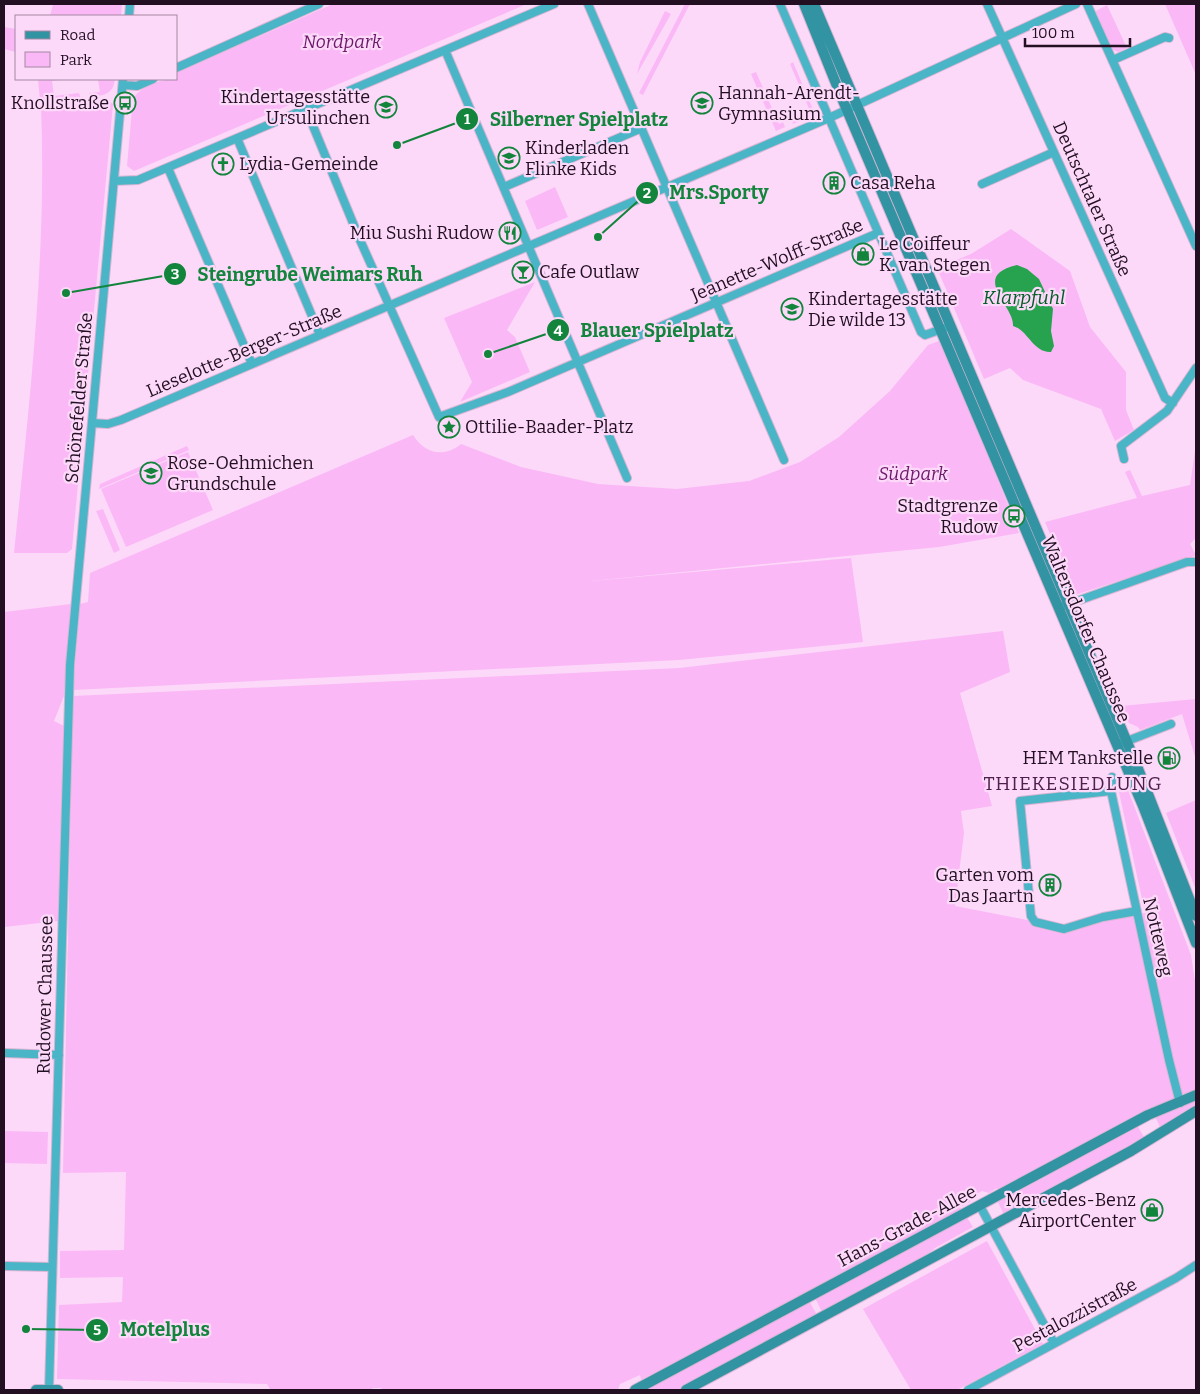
<svg xmlns="http://www.w3.org/2000/svg" width="1200" height="1394" viewBox="0 0 1200 1394" font-family="Bitter,serif">
  <style>
    .green { fill: #fbb8f6 }
    .water { fill: #27a350 }
    .lines { fill: none; stroke-linecap: round; stroke-linejoin: round }
    .street-casing { stroke: #d5b5d2; stroke-width: 10 }
    .secondary-casing { stroke: #d5b5d2; stroke-width: 12 }
    .street { stroke: #4ab5c6; stroke-width: 8 }
    .secondary { stroke: #3293a2; stroke-width: 10 }
    .labels { text-anchor: middle; stroke-width: 4.5; stroke-linejoin: round; paint-order: stroke }
    .park-label { font-size: 18px; font-style: italic; fill: #6d176a; stroke: #fcd9f9 }
    .poi-label { font-size: 18px; fill: #230f22; stroke: #fcd9f9; text-anchor: start }
    .street-label { font-size: 18px; fill: #230f22; stroke: #fcd9f9 }
    .water-label { font-size: 19px; font-style: italic; fill: #045d26; stroke: #fcd9f9 }
    .neighbourhood-label { font-size: 19px; letter-spacing: 1px; fill: #4e204c; stroke: #fcd9f9 }
    .leader { fill: none; stroke: #12843c; stroke-width: 2 }
    .callout-dot { fill: #12843c; stroke: #fcd9f9; stroke-width: 2 }
    .mark-label { font-size: 15px; text-anchor: middle; font-weight: bold; fill: #fff }
    .callout-label { font-size: 19px; text-anchor: middle; font-weight: bold; fill: #12843c; stroke: #fcd9f9; stroke-width: 4.5; stroke-linejoin: round; paint-order: stroke }
  </style>
  <rect width="100%" height="100%" fill="#fcd9f9"/>
  <!-- green -->
  <path class="green" d="M53,4H122L121,16H50Z
    M333,4H527L134,171L127,166L133,98C143,85 161,79 176,79V73Z
    M685,4H690L643,95L639,93Z
    M1165,4H1196V75Z
    M1107,5L1127,48L1118,52L1111,49L1094,12Z
    M665,11L671,14L637,74L640,62Z
    M4,27L16,29V52L4,49Z
    M793,62L814,112L813,115L793,124L791,119L810,111L790,64Z
    M756,72L779,124L783,122L785,127L776,131L751,74Z
    M38,79H67L52,81L54,96L79,93L81,99L40,101Z
    M98,79H115C113,95 104,95 90,97L89,93L100,92Z
    M108,100L113,104L72,549L67,553H14C29,406 47,256 41,107L86,104Z
    M555,187L568,217L537,230L525,201Z
    M1011,229L1070,271L1090,327L1126,372V410L1134,430L1115,441L1101,409L1023,380L1010,368L984,379L937,268L971,254Z
    M535,282L507,330L515,337L530,372L460,402L472,382L444,318Z
    M942,340L1019,533L939,547L591,581L851,558L863,642L679,660L73,690L80,604L88,602L90,573L413,435C425,454 444,458 461,444L521,467L598,484L677,489L749,481L800,462L839,437L890,391L928,345Z
    M1196,444V538L1190,544L1195,553V556L1075,595L1045,522L1137,498L1125,472L1130,470L1142,496L1190,485Z
    M187,446L189,450L99,489L100,484Z
    M188,452L213,510L126,547L101,489Z
    M103,509L120,550L114,553L96,511Z
    M71,604L64,696L54,721L64,726L58,921L4,927V612Z
    M1003,631L1010,672L960,693L992,806L961,811L964,833L955,906L1027,920L1058,931L1145,913L1119,792L1128,790L1191,955L1196,987V1089L1146,1110L998,1190L997,1188L989,1193L982,1191L971,1197L970,1202L960,1207L962,1210L652,1378L650,1375L641,1380L640,1375L620,1384L618,1390H382L381,1388H373L372,1390H283L270,1389L267,1384L57,1379L59,1305L122,1302L123,1277L60,1278V1251L124,1250L126,1172L63,1173L73,696L679,668Z
    M1196,699V760L1182,714L1140,730L1138,727L1129,723L1121,706Z
    M1196,800V890L1166,813Z
    M1196,1099V1104L1160,1127L1155,1116Z
    M1137,1125L1144,1137L1140,1141L1004,1215L998,1202L1039,1180L1045,1174Z
    M4,1131L48,1132L47,1164L4,1163Z
    M966,1216L973,1227L935,1248L924,1257L822,1312L815,1298Z
    M987,1241L1043,1344L957,1390H911L863,1309Z
    M809,1301L817,1315L678,1390H651L650,1387Z"/>
  <!-- water -->
  <path class="water" d="M1017,265L1027,269L1039,279L1053,309L1051,331L1054,346L1051,352C1033,353 1028,330 1013,326C1015,306 969,276 1017,265Z"/>
  <g class="lines">
    <!-- street casing -->
    <g class="street-casing">
      <path id="street" d="M588,4L784,460
        M780,4L921,332L925,335L945,328
        M987,4L1165,398L1173,403
        M1087,4L1196,246
        M129,16L130,4
        M445,50L627,478
        M1113,60L1165,37L1169,38
        M176,68L319,4
        M123,85L137,86L153,79
        M306,109L360,240L439,417L508,392L878,233
        M237,138L320,335
        M168,168L252,364
        M114,181L138,180L554,4
        M982,184L1054,152
        M504,187L642,128
        M92,423L108,424L121,420L829,118L1076,4
        M1124,459L1121,446L1167,411L1196,368
        M1063,606L1187,562H1196
        M1117,745L1171,724
        M1112,777L1111,791L1169,1060L1180,1103
        M1111,791L1020,801L1031,916L1035,922L1064,929L1103,917L1137,911
        M4,1053L59,1055
        M980,1206L1054,1343
        M4,1266L52,1267
        M49,1390L70,665L123,79
        M968,1390L1176,1278L1196,1265"/>
    </g>
    <!-- secondary casing -->
    <g class="secondary-casing">
      <path id="secondary" d="M804,4L841,96L1143,806L1196,943
        M814,4L1135,761L1196,916
        M36,1390H58
        M635,1390L1148,1115L1196,1095
        M686,1390L1131,1151L1196,1111"/>
    </g>
    <!-- street -->
    <use href="#street" class="street"/>
    <!-- secondary -->
    <use href="#secondary" class="secondary"/>
  </g>
  <!-- icons -->
  <defs>
    <g id="bus-ring" transform="scale(1.125)"><circle r="9.5" fill="#fcd9f9" stroke="#12843c" stroke-width="1.5"/><path d="M-5-6H5V4H4V6H2V4H-2V6H-4V4H-5ZM-3.5-4V0h7V-4ZM-3.5 1.2v1.5H-2V1.2ZM2 1.2v1.5H3.5V1.2Z" fill="#12843c"/></g>
    <g id="school-ring" transform="scale(1.125)"><circle r="9.5" fill="#fcd9f9" stroke="#12843c" stroke-width="1.5"/><path d="M0-5L7-2L0 1L-7-2ZM-4 1L0 2.5L4 1V4Q0 6-4 4Z" fill="#12843c"/></g>
    <g id="church-ring" transform="scale(1.125)"><circle r="9.5" fill="#fcd9f9" stroke="#12843c" stroke-width="1.5"/><path d="M-1.2-6h2.4v3.5h3.3v2.4h-3.3V6h-2.4V-.1h-3.3v-2.4h3.3Z" fill="#12843c"/></g>
    <g id="building-ring" transform="scale(1.125)"><circle r="9.5" fill="#fcd9f9" stroke="#12843c" stroke-width="1.5"/><path d="M-4-6H4V6H1V3H-1V6H-4ZM-2.5-4.3h1.7v1.8h-1.7ZM.8-4.3h1.7v1.8H.8ZM-2.5-1h1.7V.8h-1.7ZM.8-1h1.7V.8H.8Z" fill="#12843c"/></g>
    <g id="restaurant-ring" transform="scale(1.125)"><circle r="9.5" fill="#fcd9f9" stroke="#12843c" stroke-width="1.5"/><path d="M-5-6h1v4h1v-4h1v4h1v-4h1v5L-1.5 .5V6h-2V.5L-5-1ZM5-6V6H3V1.5H1.5Q1.5-4 5-6Z" fill="#12843c"/></g>
    <g id="shop-ring" transform="scale(1.125)"><circle r="9.5" fill="#fcd9f9" stroke="#12843c" stroke-width="1.5"/><path d="M-5-2.5h2.3a2.7 3.5 0 0 1 5.4 0H5L5.5 6h-11ZM-1.5-2.5h3a1.5 2.3 0 0 0-3 0Z" fill="#12843c"/></g>
    <g id="bar-ring" transform="scale(1.125)"><circle r="9.5" fill="#fcd9f9" stroke="#12843c" stroke-width="1.5"/><path d="M-6-5H6L.8 .8V4.5H3.5V6h-7V4.5H-.8V.8Z" fill="#12843c"/></g>
    <g id="sight-ring" transform="scale(1.125)"><circle r="9.5" fill="#fcd9f9" stroke="#12843c" stroke-width="1.5"/><path d="M0-6L1.8-2.2L6-1.7L2.9 1.2L3.7 5.4L0 3.3L-3.7 5.4L-2.9 1.2L-6-1.7L-1.8-2.2Z" fill="#12843c"/></g>
    <g id="fuel-ring" transform="scale(1.125)"><circle r="9.5" fill="#fcd9f9" stroke="#12843c" stroke-width="1.5"/><path d="M-5.5-6h7V0h2V4h1.3V-2.5L3-4.5l.8-.8L6-3V5H2.5V1h-1V6h-7ZM-4.2-4.7v3.2H.2V-4.7Z" fill="#12843c"/></g>
  </defs>
  <g fill-rule="evenodd">
    <use href="#bus-ring" x="125" y="103"/>
    <use href="#school-ring" x="702" y="103"/>
    <use href="#school-ring" x="386" y="107"/>
    <use href="#school-ring" x="509" y="158"/>
    <use href="#church-ring" x="223" y="164"/>
    <use href="#building-ring" x="834" y="183"/>
    <use href="#restaurant-ring" x="510" y="233"/>
    <use href="#shop-ring" x="863" y="254"/>
    <use href="#bar-ring" x="523" y="272"/>
    <use href="#school-ring" x="792" y="309"/>
    <use href="#sight-ring" x="449" y="427"/>
    <use href="#school-ring" x="151" y="473"/>
    <use href="#bus-ring" x="1014" y="516"/>
    <use href="#fuel-ring" x="1169" y="758"/>
    <use href="#building-ring" x="1050" y="885"/>
    <use href="#shop-ring" x="1152" y="1210"/>
  </g>
  <g class="labels">
    <!-- park labels -->
    <g class="park-label">
      <text x="342" y="48">Nordpark</text>
      <text x="913" y="480">Südpark</text>
    </g>
    <!-- poi labels -->
    <g class="poi-label">
      <text x="718" y="99">Hannah-Arendt-<tspan x="718" dy="21">Gymnasium</tspan></text>
      <text x="370" y="103" text-anchor="end">Kindertagesstätte<tspan x="370" dy="21">Ursulinchen</tspan></text>
      <text x="109" y="109" text-anchor="end">Knollstraße</text>
      <text x="525" y="154">Kinderladen<tspan x="525" dy="21">Flinke Kids</tspan></text>
      <text x="239" y="170">Lydia-Gemeinde</text>
      <text x="850" y="189">Casa Reha</text>
      <text x="494" y="239" text-anchor="end">Miu Sushi Rudow</text>
      <text x="879" y="250">Le Coiffeur<tspan x="879" dy="21">K. van Stegen</tspan></text>
      <text x="539" y="278">Cafe Outlaw</text>
      <text x="808" y="305">Kindertagesstätte<tspan x="808" dy="21">Die wilde 13</tspan></text>
      <text x="465" y="433">Ottilie-Baader-Platz</text>
      <text x="167" y="469">Rose-Oehmichen<tspan x="167" dy="21">Grundschule</tspan></text>
      <text x="998" y="512" text-anchor="end">Stadtgrenze<tspan x="998" dy="21">Rudow</tspan></text>
      <text x="1153" y="764" text-anchor="end">HEM Tankstelle</text>
      <text x="1034" y="881" text-anchor="end">Garten vom<tspan x="1034" dy="21">Das Jaartn</tspan></text>
      <text x="1136" y="1206" text-anchor="end">Mercedes-Benz<tspan x="1136" dy="21">AirportCenter</tspan></text>
    </g>
    <!-- street labels -->
    <g class="street-label">
      <text transform="translate(1092 199) rotate(66)" y="6">Deutschtaler Straße</text>
      <text transform="translate(777 260) rotate(-23)" y="6">Jeanette-Wolff-Straße</text>
      <text transform="translate(244 351) rotate(-23)" y="6">Lieselotte-Berger-Straße</text>
      <text transform="translate(79 398) rotate(-85)" y="6">Schönefelder Straße</text>
      <text transform="translate(1086 629) rotate(67)" y="6">Waltersdorfer Chaussee</text>
      <text transform="translate(1158 937) rotate(77)" y="6">Notteweg</text>
      <text transform="translate(45 995) rotate(-89)" y="6">Rudower Chaussee</text>
      <text transform="translate(907 1226) rotate(-28)" y="6">Hans-Grade-Allee</text>
      <text transform="translate(1075 1315) rotate(-28)" y="6">Pestalozzistraße</text>
    </g>
    <!-- water labels -->
    <g class="water-label">
      <text x="1024" y="304">Klarpfuhl</text>
    </g>
    <!-- neighbourhood labels -->
    <g class="neighbourhood-label">
      <text x="1073" y="790">THIEKESIEDLUNG</text>
    </g>
  </g>
  <!-- callouts -->
  <path class="leader" d="M397 145L467 119M598 237L647 193M66 293L175 274M488 354L558 330M26 1329L97 1330"/>
  <g class="callout-dot">
    <circle cx="397" cy="145" r="5"/>
    <circle cx="598" cy="237" r="5"/>
    <circle cx="66" cy="293" r="5"/>
    <circle cx="488" cy="354" r="5"/>
    <circle cx="26" cy="1329" r="5"/>
    <circle cx="467" cy="119" r="12"/>
    <circle cx="647" cy="193" r="12"/>
    <circle cx="175" cy="274" r="12"/>
    <circle cx="558" cy="330" r="12"/>
    <circle cx="97" cy="1330" r="12"/>
  </g>
  <g class="mark-label">
    <text x="467" y="124">1</text>
    <text x="647" y="198">2</text>
    <text x="175" y="279">3</text>
    <text x="558" y="336">4</text>
    <text x="97" y="1335">5</text>
  </g>
  <g class="callout-label">
    <text x="579" y="126">Silberner Spielplatz</text>
    <text x="719" y="199">Mrs.Sporty</text>
    <text x="310" y="281">Steingrube Weimars Ruh</text>
    <text x="657" y="337">Blauer Spielplatz</text>
    <text x="165" y="1336">Motelplus</text>
  </g>
  <!-- border -->
  <rect width="1200" height="1394" fill="none" stroke="#230f22" stroke-width="10"/>
  <!-- legend -->
  <rect x="15" y="15" width="162" height="65" fill="#fcd9f9" stroke="#a588a3"/>
  <rect x="25" y="31" width="25" height="8" fill="#3293a2" stroke="#a588a3"/>
  <text x="60" y="40" font-size="15" fill="#230f22">Road</text>
  <rect x="25" y="52" width="25" height="15" fill="#fbb8f6" stroke="#a588a3"/>
  <text x="60" y="65" font-size="15" fill="#230f22">Park</text>
  <!-- scale -->
  <path d="M1025 38v8h105v-8" fill="none" stroke="#230f22" stroke-width="2.5"/>
  <text x="1032" y="38" font-size="15" fill="#230f22" stroke="#fcd9f9" stroke-width="4" paint-order="stroke">100 m</text>
</svg>
